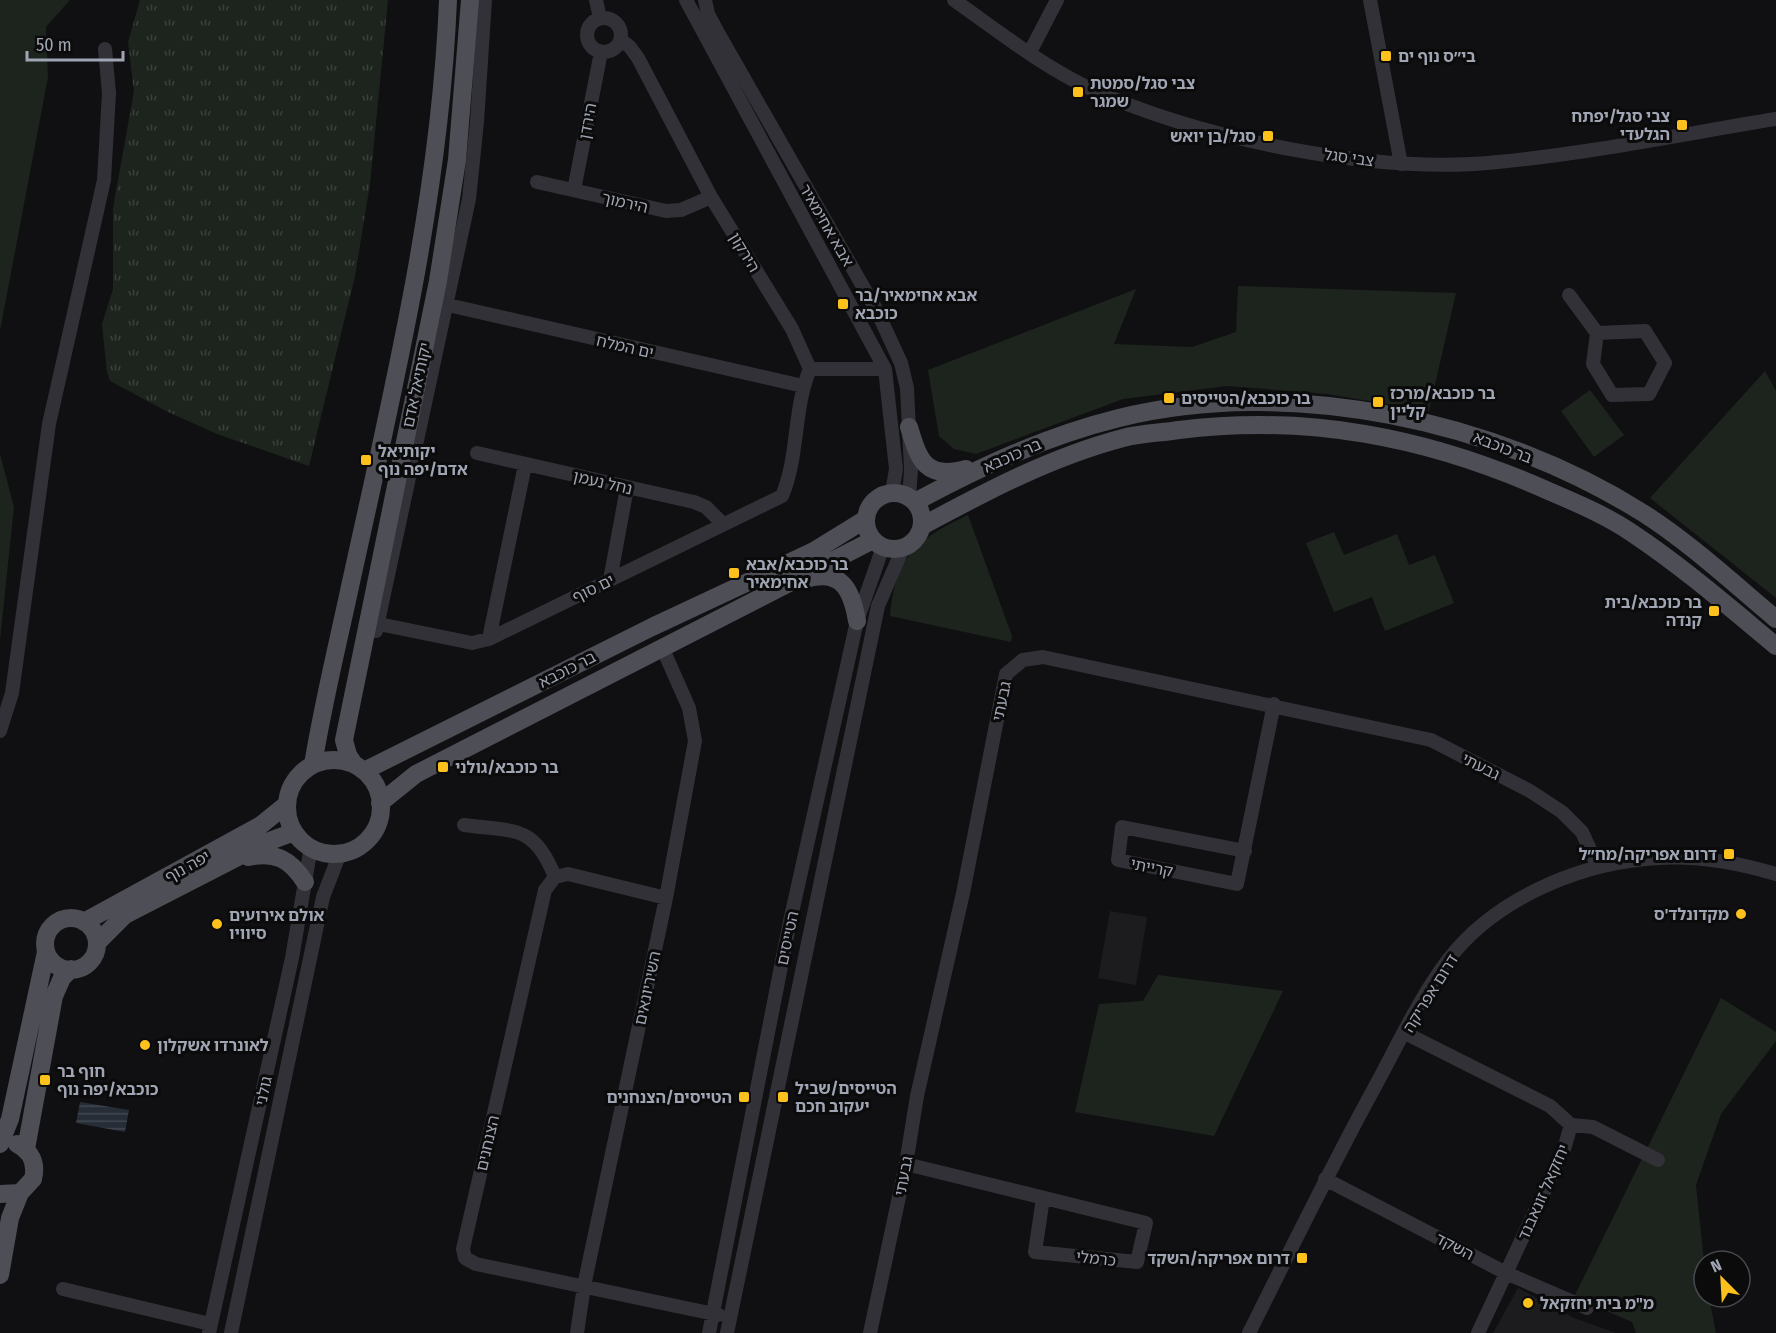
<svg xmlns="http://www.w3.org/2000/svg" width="1776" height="1333" viewBox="0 0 1776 1333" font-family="'Fira Sans Condensed','Noto Sans Hebrew',sans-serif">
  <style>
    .built { fill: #1c1c1f }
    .grass { fill: url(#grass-tufts) }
    .park { fill: #1c241d }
    .water { fill: url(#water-rules) }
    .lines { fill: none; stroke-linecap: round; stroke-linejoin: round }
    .minor { stroke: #313137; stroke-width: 14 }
    .major { stroke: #4d4e56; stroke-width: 18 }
    .poi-dot { fill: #fcc11d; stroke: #0b0b0c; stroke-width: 2 }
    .labels { text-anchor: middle; stroke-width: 6; stroke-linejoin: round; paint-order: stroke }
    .poi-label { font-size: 16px; font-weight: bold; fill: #a0a5b3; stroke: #0b0b0c; text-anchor: start }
    .street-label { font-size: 16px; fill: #a0a5b3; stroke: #0b0b0c }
  </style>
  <defs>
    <pattern id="grass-tufts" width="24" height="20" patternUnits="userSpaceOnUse" patternTransform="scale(1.5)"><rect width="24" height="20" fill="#1c241d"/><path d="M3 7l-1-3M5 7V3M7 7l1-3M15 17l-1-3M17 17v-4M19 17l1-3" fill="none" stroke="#3a413b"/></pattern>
    <pattern id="water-rules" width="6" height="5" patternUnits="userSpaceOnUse" patternTransform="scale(1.5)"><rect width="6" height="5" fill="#262d36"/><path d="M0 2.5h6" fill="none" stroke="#424851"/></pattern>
  </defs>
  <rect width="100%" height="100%" fill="#101012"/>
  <!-- built -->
  <path class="built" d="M1110,911L1147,917L1136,985L1098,978Z
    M1518,1288L1574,1318L1616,1333H1493Z"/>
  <!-- grass -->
  <path class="grass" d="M140,0H388L370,184L355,276L309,466L217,434L168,412L110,381L107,372L102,324L113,289V208L134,91L128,42Z"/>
  <!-- park -->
  <path class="park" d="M0,0H70L46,27L48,77L0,331Z
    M1238,286L1456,293L1429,411L1327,394L1227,386L1123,399L976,454L954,449L939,436L928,370L1136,289L1114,344L1192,347L1236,332Z
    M1765,371L1776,391V598L1650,498Z
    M1590,390L1624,435L1594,457L1561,411Z
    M0,454L14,507L0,640Z
    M968,515L1012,636L1011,642L890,616C896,556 915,540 968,515Z
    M1334,532L1344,555L1397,534L1409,565L1435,555L1454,603L1385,631L1372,597L1334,612L1306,543Z
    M1158,975L1283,991L1214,1136L1075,1112L1099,1004L1143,1001Z
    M1721,998L1776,1032V1041L1721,1114L1696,1185L1704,1262V1297H1709L1716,1333H1636L1632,1322L1574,1297Z"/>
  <!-- water -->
  <path class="water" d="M80,1102L129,1110L125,1132L76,1123Z"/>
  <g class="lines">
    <!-- minor -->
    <path class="minor" d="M596,0L600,18
      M686,0L885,369L896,469L892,493
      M705,0L708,14L717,31L877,311L901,363L907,388L911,470L909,498
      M954,0C998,31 1042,66 1091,89C1201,139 1377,175 1498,162C1591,153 1684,134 1776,119
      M1370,0L1401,164
      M587 35a17 17 0 1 1 34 0a17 17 0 1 1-34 0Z
      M1030,52L1057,0
      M537,182L666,211L681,210L711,197
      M574,190L601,52
      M1569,295L1597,333L1593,364L1612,395L1649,394L1665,363L1645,331L1597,333
      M448,305L803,386
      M810,369H885
      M477,453L694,502L706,507L723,524
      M610,580L627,488
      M379,624L472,643L489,639L782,496C799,456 793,409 810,369L792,329L711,197L638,58L630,47L621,40
      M376,631L469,199L477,122L485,0
      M489,639L525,465
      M0,731L12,693L49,424L104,180L109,93L105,49
      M464,825C515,832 534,824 555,877
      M1245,851L1122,827L1118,860L1237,884L1274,704
      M666,898L568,874L555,877L545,890L463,1249L465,1258L476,1264L719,1315
      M1405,1033L1550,1106L1571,1125L1564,1149L1478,1333
      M1571,1125L1593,1127L1658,1160
      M906,1164L1146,1223L1137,1262L1035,1252L1043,1198
      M1325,1179L1506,1273L1587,1308
      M63,1289L210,1324
      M209,1333L292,958L311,847
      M231,1333L323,897L340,853
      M577,1333L584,1286L666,898L695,741L689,708L662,647
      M709,1333L789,926L857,621L883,547
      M727,1333L878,606L903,548
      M870,1333L906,1164L917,1096L963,893L1006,674L1023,660L1043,657L1431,740L1530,791L1562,812L1582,832L1598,867
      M1249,1333C1289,1253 1328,1173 1371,1094C1396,1049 1417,1001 1448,960C1493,901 1573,866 1645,859C1688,854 1736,862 1776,874"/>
    <!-- major -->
    <path class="major" d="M909,427C919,461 926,480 966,469
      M866 521a28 28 0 1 1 56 0a28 28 0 1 1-56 0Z
      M915,502C980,467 1046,436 1119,418C1290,376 1495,420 1643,513C1690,543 1733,583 1776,619
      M922,526C987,491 1051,457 1123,438C1141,433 1161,433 1179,430C1308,414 1426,437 1544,489C1574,502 1606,515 1632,533C1683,567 1729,607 1776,646
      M806,579C842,568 852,591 857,621
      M287 807a47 47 0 1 1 94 0a47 47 0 1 1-94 0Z
      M354,764L348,755L344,740L438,281L457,160L470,0
      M313,765C323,703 338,643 351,582C393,390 440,198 448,0
      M364,771L652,627L814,551L866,519
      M380,803L416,774L873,540
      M248,857C275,851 290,859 305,882
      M45 944a26 26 0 1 1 52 0a26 26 0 1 1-52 0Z
      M84,922L261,825L287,804
      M97,943L125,915L267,842L294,832
      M0,1144L10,1119L46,952
      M26,1149L54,996L62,978L71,969
      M0,1194L20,1193L33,1179C37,1163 31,1151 17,1144
      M0,1275L10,1218L20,1193"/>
  </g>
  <!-- markers -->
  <g class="poi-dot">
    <rect x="1380" y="50" width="12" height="12" rx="3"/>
    <rect x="1072" y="86" width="12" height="12" rx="3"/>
    <rect x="1676" y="119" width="12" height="12" rx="3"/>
    <rect x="1262" y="130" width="12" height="12" rx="3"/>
    <rect x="837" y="298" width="12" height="12" rx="3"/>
    <rect x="1163" y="392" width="12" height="12" rx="3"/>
    <rect x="1372" y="396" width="12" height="12" rx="3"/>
    <rect x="360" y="454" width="12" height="12" rx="3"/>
    <rect x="728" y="567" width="12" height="12" rx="3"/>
    <rect x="1708" y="605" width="12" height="12" rx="3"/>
    <rect x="437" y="761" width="12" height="12" rx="3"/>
    <rect x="1723" y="848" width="12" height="12" rx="3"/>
    <circle cx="1741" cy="914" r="6"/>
    <circle cx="217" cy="924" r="6"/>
    <circle cx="145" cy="1045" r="6"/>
    <rect x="39" y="1074" width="12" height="12" rx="3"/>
    <rect x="738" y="1091" width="12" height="12" rx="3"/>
    <rect x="777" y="1091" width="12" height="12" rx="3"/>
    <rect x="1296" y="1252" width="12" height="12" rx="3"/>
    <circle cx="1528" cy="1303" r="6"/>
  </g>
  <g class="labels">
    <!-- poi labels -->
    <g class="poi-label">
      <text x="1398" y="62">בי״ס נוף ים</text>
      <text x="1090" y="89">צבי סגל/סמטת<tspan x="1090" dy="18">שמגר</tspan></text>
      <text x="1670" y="122" text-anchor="end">צבי סגל/יפתח<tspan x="1670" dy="18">הגלעדי</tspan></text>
      <text x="1256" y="142" text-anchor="end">סגל/בן יואש</text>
      <text x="855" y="301">אבא אחימאיר/בר<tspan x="855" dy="18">כוכבא</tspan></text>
      <text x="1390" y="399">בר כוכבא/מרכז<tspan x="1390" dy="18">קליין</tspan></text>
      <text x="1181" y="404">בר כוכבא/הטייסים</text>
      <text x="378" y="457">יקותיאל<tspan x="378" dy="18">אדם/יפה נוף</tspan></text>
      <text x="746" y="570">בר כוכבא/אבא<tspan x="746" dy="18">אחימאיר</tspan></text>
      <text x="1702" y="608" text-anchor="end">בר כוכבא/בית<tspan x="1702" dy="18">קנדה</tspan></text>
      <text x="455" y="773">בר כוכבא/גולני</text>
      <text x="1717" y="860" text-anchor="end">דרום אפריקה/מח״ל</text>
      <text x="1729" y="920" text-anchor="end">מקדונלד'ס</text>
      <text x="229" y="921">אולם אירועים<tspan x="229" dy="18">סיוויו</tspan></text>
      <text x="157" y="1051">לאונרדו אשקלון</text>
      <text x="57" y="1077">חוף בר<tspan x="57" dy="18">כוכבא/יפה נוף</tspan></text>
      <text x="795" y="1094">הטייסים/שביל<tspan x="795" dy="18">יעקוב חכם</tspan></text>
      <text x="732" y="1103" text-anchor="end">הטייסים/הצנחנים</text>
      <text x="1290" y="1264" text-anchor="end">דרום אפריקה/השקד</text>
      <text x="1540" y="1309">מ"מ בית יחזקאל</text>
    </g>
    <!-- street labels -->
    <g class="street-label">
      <text transform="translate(587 121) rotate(-79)" y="6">הירדן</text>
      <text transform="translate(1349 157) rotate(8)" y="6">צבי סגל</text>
      <text transform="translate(625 202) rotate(13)" y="6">הירמוך</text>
      <text transform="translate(827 225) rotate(60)" y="6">אבא אחימאיר</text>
      <text transform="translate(745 252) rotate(59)" y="6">הירקון</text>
      <text transform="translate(625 346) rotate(13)" y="6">ים המלח</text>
      <text transform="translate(416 385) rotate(-78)" y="6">יקותיאל אדם</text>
      <text transform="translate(1503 447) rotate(21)" y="6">בר כוכבא</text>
      <text transform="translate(1012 455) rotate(-24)" y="6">בר כוכבא</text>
      <text transform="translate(603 482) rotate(13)" y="6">נחל נעמן</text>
      <text transform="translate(593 588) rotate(-26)" y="6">ים סוף</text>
      <text transform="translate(567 669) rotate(-27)" y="6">בר כוכבא</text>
      <text transform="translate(1001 701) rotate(-78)" y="6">גבעתי</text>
      <text transform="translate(1481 766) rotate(27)" y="6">גבעתי</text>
      <text transform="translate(187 866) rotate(-29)" y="6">יפה נוף</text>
      <text transform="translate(1152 867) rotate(11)" y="6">קרייתי</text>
      <text transform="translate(787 938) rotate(-78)" y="6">הטייסים</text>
      <text transform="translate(647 988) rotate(-78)" y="6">השיריונאים</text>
      <text transform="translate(1430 993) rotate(-58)" y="6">דרום אפריקה</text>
      <text transform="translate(263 1091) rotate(-78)" y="6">גולני</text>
      <text transform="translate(487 1143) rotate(-77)" y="6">הצנחנים</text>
      <text transform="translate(903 1176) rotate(-79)" y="6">גבעתי</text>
      <text transform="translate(1543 1192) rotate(-66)" y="6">יחזקאל זונאבנד</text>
      <text transform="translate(1455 1246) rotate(27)" y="6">השקד</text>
      <text transform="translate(1096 1258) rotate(6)" y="6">כרמלי</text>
    </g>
  </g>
  <!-- north arrow -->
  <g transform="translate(1722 1279) rotate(336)"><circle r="28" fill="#0b0b0c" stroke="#47494f" stroke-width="1.5"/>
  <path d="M0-4.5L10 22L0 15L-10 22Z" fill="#fcc11d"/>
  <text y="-9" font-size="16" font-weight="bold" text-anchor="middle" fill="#a0a5b3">N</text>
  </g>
  <!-- scale -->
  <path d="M27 51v9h96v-9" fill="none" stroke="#a0a5b3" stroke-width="3"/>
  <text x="36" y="51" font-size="18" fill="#a0a5b3" stroke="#0b0b0c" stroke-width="4.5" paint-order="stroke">50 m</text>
</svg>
